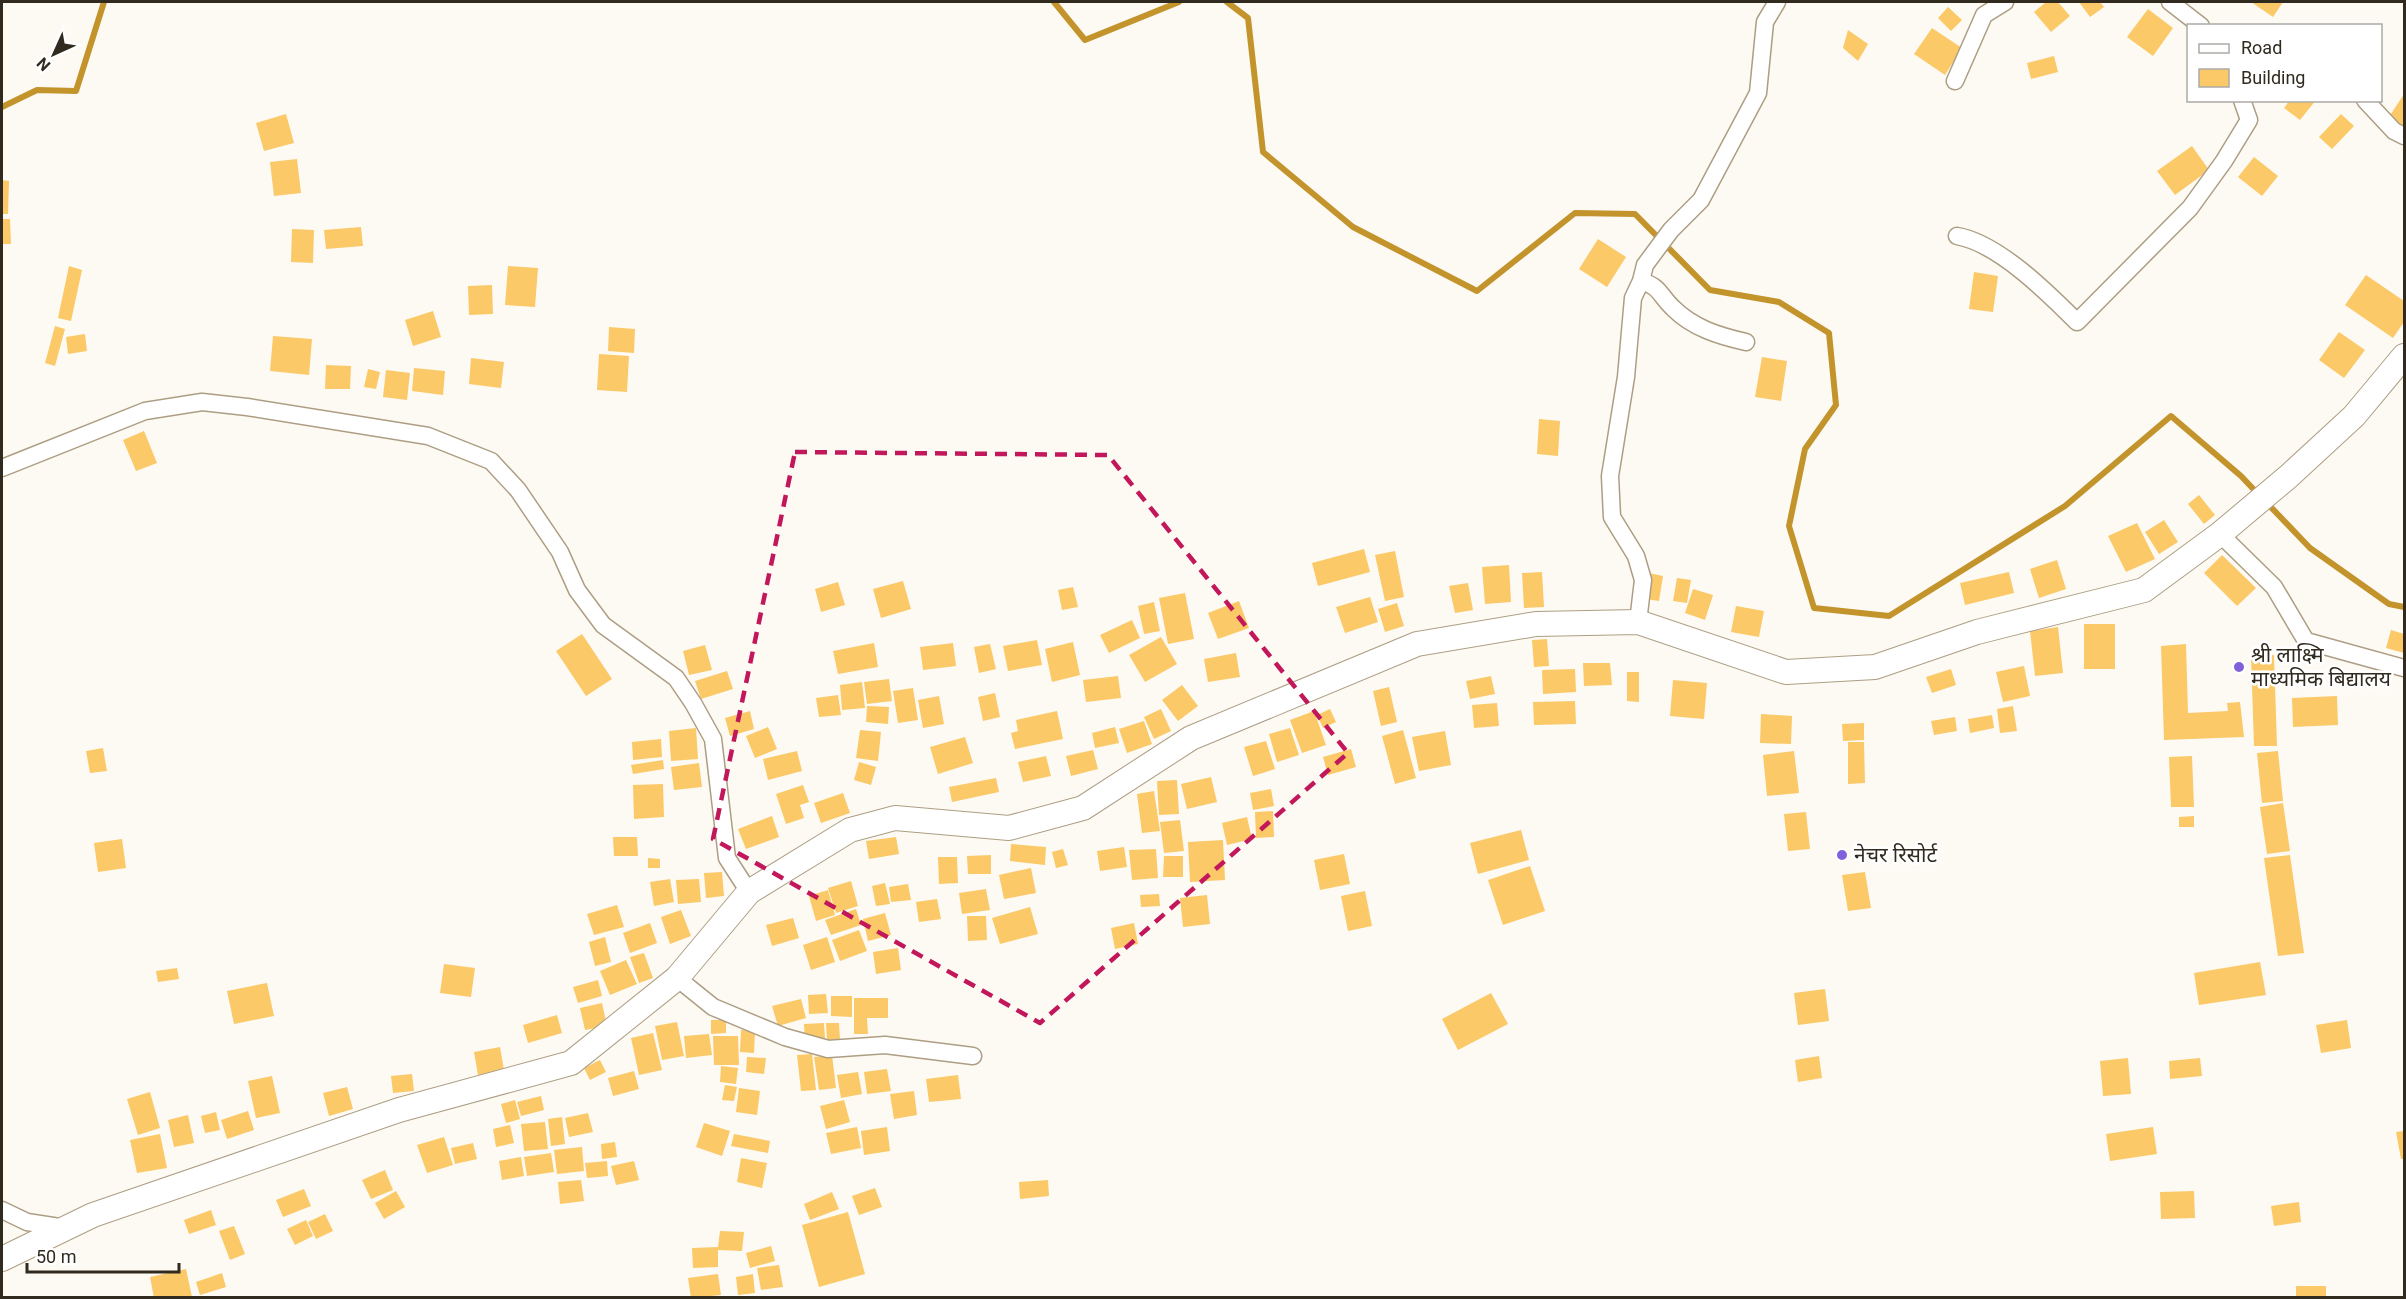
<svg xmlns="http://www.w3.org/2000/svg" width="2406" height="1299" viewBox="0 0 2406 1299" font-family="Roboto,'Noto Sans Devanagari',sans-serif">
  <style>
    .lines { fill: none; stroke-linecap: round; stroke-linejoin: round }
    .stream { stroke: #c4942c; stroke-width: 6 }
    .building { fill: #fbc967 }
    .street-casing { stroke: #ad9e83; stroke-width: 19 }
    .secondary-casing { stroke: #ad9e83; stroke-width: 26 }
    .street { stroke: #fff; stroke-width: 16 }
    .secondary { stroke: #fff; stroke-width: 24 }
    .marked { fill: none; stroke: #c2185b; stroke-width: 4.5; stroke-dasharray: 12 8; stroke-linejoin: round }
    .poi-dot { fill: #8160db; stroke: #fff; stroke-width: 2 }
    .labels { text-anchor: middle; stroke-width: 5; stroke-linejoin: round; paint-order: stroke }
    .poi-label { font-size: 21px; fill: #302a1f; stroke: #fff; text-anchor: start }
  </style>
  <rect width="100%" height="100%" fill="#fdfaf4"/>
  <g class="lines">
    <!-- stream -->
    <path class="stream" d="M1054,2L1085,40L1179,2
      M1227,2L1248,18L1263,152L1353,227L1477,291L1575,213L1635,214L1710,290L1779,302L1829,333L1836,405L1805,449L1789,526L1814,608L1889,616L2065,506L2171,416L2241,476L2259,495
      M2,107L37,90L76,91L104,2
      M2266,502L2310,548L2389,604L2404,607"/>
  </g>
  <!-- building -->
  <path class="building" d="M2046,2H2058L2070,16L2051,32L2034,12Z
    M2079,2H2100L2104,7L2090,17Z
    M2251,2H2283L2273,17Z
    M1948,7L1962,20L1951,31L1938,18Z
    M2148,9L2173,28L2153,56L2127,37Z
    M1932,28L1962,48L1945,75L1914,54Z
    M1848,30L1868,44L1858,61L1843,48Z
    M2054,56L2058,72L2031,79L2027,63Z
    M2404,94V132L2387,120Z
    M2290,100H2316L2300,120L2284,108Z
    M286,114L294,143L264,151L256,123Z
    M2341,114L2354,126L2332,149L2319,137Z
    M2192,146L2209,170L2175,195L2157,171Z
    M2254,157L2278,176L2262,196L2238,177Z
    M297,159L301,193L274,196L270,162Z
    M2,180L9,181L8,214H2Z
    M2,219H10L11,244H2Z
    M361,227L363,246L326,249L324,230Z
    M292,229L314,230L313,263L291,262Z
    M1598,239L1626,257L1607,287L1579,269Z
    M69,266L82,270L71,321L58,318Z
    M508,266L538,268L535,307L505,305Z
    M1974,272L1998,276L1993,312L1969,309Z
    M2366,275L2404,301V322L2393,338L2345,305Z
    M492,285L493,314L469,315L468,286Z
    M433,311L441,337L413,346L405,320Z
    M55,326L65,329L55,366L45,363Z
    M609,327L635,329L634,353L608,351Z
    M2339,332L2365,350L2344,378L2319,360Z
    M85,334L87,351L68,354L66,337Z
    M273,336L312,339L309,375L270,371Z
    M599,354L629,356L627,392L597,390Z
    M1762,357L1787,361L1781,401L1755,397Z
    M471,358L504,362L501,388L469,384Z
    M326,365L351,366L350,389H325Z
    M414,368L445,371L443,395L412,391Z
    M368,369L380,372L376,389L364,387Z
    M386,370L410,373L407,400L383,397Z
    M1539,419L1560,421L1558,456L1537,454Z
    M144,431L157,463L136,471L123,440Z
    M2199,495L2215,515L2204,524L2188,504Z
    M2164,520L2178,542L2159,554L2145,532Z
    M2137,523L2155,559L2126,572L2108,536Z
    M1364,549L1370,572L1318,586L1312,563Z
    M1395,551L1404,597L1385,601L1375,555Z
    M2222,555L2256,588L2237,606L2204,573Z
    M2057,560L2066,589L2039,598L2030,569Z
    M1509,565L1511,602L1485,604L1482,567Z
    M1542,572L1544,607L1524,608L1522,573Z
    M2009,572L2014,593L1965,605L1960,583Z
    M1649,573L1663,576L1659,601L1645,599Z
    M1677,578L1691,580L1687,603L1673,601Z
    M903,581L911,609L881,618L873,589Z
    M838,582L845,605L821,612L815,589Z
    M1468,583L1473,610L1455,613L1449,586Z
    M1073,587L1078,607L1062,610L1058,590Z
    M1693,589L1713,595L1705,620L1685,613Z
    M1185,593L1194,639L1168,644L1159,598Z
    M1370,597L1378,622L1345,633L1336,607Z
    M1239,601L1249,628L1218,639L1208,613Z
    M1154,602L1160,631L1144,634L1138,606Z
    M1397,603L1404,626L1385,632L1378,609Z
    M1736,606L1764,611L1759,637L1731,632Z
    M1132,620L1140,638L1109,653L1100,635Z
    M2084,624H2115V669H2084Z
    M2058,627L2063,673L2035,676L2030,631Z
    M2391,630L2404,634V653L2386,648Z
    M582,634L612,679L586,696L556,651Z
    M1161,637L1177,664L1145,682L1129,655Z
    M1547,639L1549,666L1534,667L1532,640Z
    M1037,640L1042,665L1008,671L1003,646Z
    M1073,642L1080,675L1052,682L1045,649Z
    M874,643L878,667L838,674L833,651Z
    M953,643L956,666L923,670L920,647Z
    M990,644L996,669L979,673L974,647Z
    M2186,644L2188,713L2228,711L2227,703L2240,702L2244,737L2164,740L2161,646Z
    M705,645L712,670L689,675L683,651Z
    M1236,653L1240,677L1208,682L1204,659Z
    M2274,655L2277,746H2254L2251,656Z
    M1583,663H1610L1612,685L1584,686Z
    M2024,666L2030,696L2003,702L1996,672Z
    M1575,669L1576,692L1543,694L1542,670Z
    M1951,669L1956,685L1932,693L1926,677Z
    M727,671L733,689L701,699L695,681Z
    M1627,672H1639V702L1627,701Z
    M1118,676L1121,698L1086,702L1083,680Z
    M1491,676L1495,694L1470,699L1466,681Z
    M889,679L892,701L867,704L864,682Z
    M1673,680L1707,683L1704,719L1670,716Z
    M862,682L865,708L842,710L840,685Z
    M1182,685L1198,706L1178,721L1162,700Z
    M1389,687L1397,722L1381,726L1373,691Z
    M913,688L918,720L898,723L893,691Z
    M995,693L1000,717L983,721L978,697Z
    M838,695L841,715L819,717L816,698Z
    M939,696L944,724L923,728L918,700Z
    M2337,696L2338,725L2293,727L2292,698Z
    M1575,701L1576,724L1534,725L1533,702Z
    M1497,703L1499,726L1474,728L1472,705Z
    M867,706L889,707L888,724L866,722Z
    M2013,706L2017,731L2000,733L1997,709Z
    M1161,709L1171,731L1154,739L1144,717Z
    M1330,709L1336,722L1323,728L1317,715Z
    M750,711L754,729L730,736L725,718Z
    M1057,711L1063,739L1015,749L1011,733L1018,731L1016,720Z
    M1314,711L1326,745L1302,753L1290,720Z
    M1761,714L1792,716L1791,744L1760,743Z
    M1992,715L1994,728L1970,733L1968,719Z
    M1955,717L1957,731L1934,735L1931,721Z
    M1144,721L1152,744L1127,753L1119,729Z
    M1864,723V740L1843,741L1842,724Z
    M768,727L777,749L755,758L746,736Z
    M1115,727L1119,743L1095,748L1092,733Z
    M696,728L698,759L671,761L669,731Z
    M1290,728L1299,755L1277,762L1269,734Z
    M860,730L881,732L878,761L856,758Z
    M1403,730L1416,778L1395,784L1382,736Z
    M1445,731L1451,765L1419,771L1412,737Z
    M965,737L973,763L938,774L930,747Z
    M661,739L662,757L633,760L632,742Z
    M1266,741L1275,769L1253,776L1244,747Z
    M1848,742H1864L1865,783L1848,784Z
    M103,748L107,771L90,773L86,751Z
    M1351,749L1356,767L1328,775L1323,757Z
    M1093,750L1098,769L1071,776L1066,756Z
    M797,751L802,771L768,780L763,759Z
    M1794,751L1799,793L1767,796L1763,755Z
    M2278,751L2283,801L2262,803L2257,753Z
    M1046,756L1051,776L1023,782L1018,762Z
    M2192,756L2194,807H2171L2169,757Z
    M663,760L664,769L633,774L631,765Z
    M859,762L876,767L871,785L854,780Z
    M699,763L702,787L674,790L671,767Z
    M1211,777L1217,802L1187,809L1181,784Z
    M996,778L999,792L952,802L949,787Z
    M1177,780L1179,814L1159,815L1157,781Z
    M663,784L664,817L634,819L633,785Z
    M803,785L809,802L800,805L804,818L786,824L776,794Z
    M1271,789L1274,806L1253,810L1250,793Z
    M1154,791L1160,831L1142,833L1137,794Z
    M843,793L850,813L821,823L814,803Z
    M2283,803L2290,851L2267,854L2260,807Z
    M1273,811L1274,837L1256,838L1255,812Z
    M1806,812L1810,849L1788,851L1784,814Z
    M772,816L779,837L746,849L738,829Z
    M2194,816V827H2179V817Z
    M1247,817L1252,839L1227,845L1222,823Z
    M1180,820L1184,851L1164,853L1160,822Z
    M1521,830L1529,860L1478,874L1470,843Z
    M613,837H637L638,856H614Z
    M896,837L899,854L869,859L866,841Z
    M122,839L126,868L98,872L94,843Z
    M1223,840L1225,880L1190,882L1188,842Z
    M1011,844L1046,847L1045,865L1010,861Z
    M1124,847L1127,867L1100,871L1097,851Z
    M1063,849L1068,865L1056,868L1052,852Z
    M1156,849L1158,878L1132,880L1129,850Z
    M1344,854L1350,884L1320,890L1314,860Z
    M991,855V874H968L967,856Z
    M2290,855L2304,953L2278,956L2264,858Z
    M1164,856H1183V877H1163Z
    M938,857H957L958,883L939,884Z
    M648,858L660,859V868H648Z
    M1530,866L1545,911L1503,925L1488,880Z
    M1031,868L1036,893L1004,899L999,875Z
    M722,872L724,896L706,898L704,873Z
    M1865,872L1871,908L1848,911L1842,875Z
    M670,879L674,902L654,906L650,882Z
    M699,879L701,902L678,904L676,880Z
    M851,881L858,906L836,913L828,888Z
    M885,883L890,904L876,906L872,886Z
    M908,884L911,900L891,902L889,887Z
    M986,889L990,910L962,914L959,893Z
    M828,890L835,915L816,921L809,896Z
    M1365,891L1372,926L1348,931L1341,896Z
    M1159,894L1160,906L1141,907L1140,895Z
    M1207,895L1210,924L1183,927L1180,898Z
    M937,899L941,919L919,922L916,902Z
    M617,905L624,927L594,935L587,914Z
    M1030,907L1038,934L1000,944L992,918Z
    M856,909L861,925L831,935L825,920Z
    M681,910L691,936L670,944L661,917Z
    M885,913L891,935L868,941L863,919Z
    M967,916H986L987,940L968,941Z
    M793,918L799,938L772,946L766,925Z
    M650,923L657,943L630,953L623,933Z
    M1134,923L1138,944L1115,949L1111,928Z
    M859,930L867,951L840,961L832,940Z
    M605,937L611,962L595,966L589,942Z
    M827,937L835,962L811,970L803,945Z
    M898,948L901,970L876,974L873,952Z
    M644,953L653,978L639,983L630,957Z
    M626,960L637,984L610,995L600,971Z
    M2260,962L2266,995L2199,1005L2194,973Z
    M444,964L475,968L471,997L440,993Z
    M177,968L179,979L158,982L156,971Z
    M598,980L602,996L578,1003L573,987Z
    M267,983L274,1016L234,1024L227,991Z
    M1825,989L1829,1021L1798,1025L1794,993Z
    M1491,993L1508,1024L1458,1050L1442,1019Z
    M826,994L828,1013L809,1014L808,995Z
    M831,996H852V1017L831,1016Z
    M854,998H888V1018H867L868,1034H854Z
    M801,999L806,1018L778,1026L772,1006Z
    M602,1003L607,1026L585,1030L580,1008Z
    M557,1015L562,1033L528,1043L523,1025Z
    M711,1020H726V1033L711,1034Z
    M2347,1020L2351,1048L2321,1053L2316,1025Z
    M677,1022L684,1056L662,1060L655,1026Z
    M824,1023L825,1039L805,1040L804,1024Z
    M826,1023H839L840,1040H827Z
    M741,1030L755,1031L754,1053L740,1052Z
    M653,1033L662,1070L639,1075L631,1038Z
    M709,1034L712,1055L686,1058L684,1036Z
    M713,1036H738L739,1065H714Z
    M500,1047L504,1070L478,1075L474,1052Z
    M812,1054L816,1090L801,1091L797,1055Z
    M832,1055L836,1088L819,1090L814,1057Z
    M1819,1056L1822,1078L1798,1082L1795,1060Z
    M747,1057L766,1058L764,1074L746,1072Z
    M2128,1058L2131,1094L2103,1096L2100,1061Z
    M2200,1058L2202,1076L2170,1079L2169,1061Z
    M600,1060L606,1072L590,1080L584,1068Z
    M721,1066L738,1068L736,1084L720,1082Z
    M887,1069L891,1091L867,1094L864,1072Z
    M634,1071L639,1089L613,1096L608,1078Z
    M858,1072L862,1094L841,1098L837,1075Z
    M412,1074L414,1091L393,1093L391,1076Z
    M958,1075L961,1099L929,1102L926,1079Z
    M272,1076L280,1113L256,1118L248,1081Z
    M725,1085L737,1087L734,1101L722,1100Z
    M347,1087L353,1109L329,1116L323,1093Z
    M739,1088L760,1091L757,1115L736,1112Z
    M914,1091L917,1115L894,1119L890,1094Z
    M150,1092L160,1128L138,1135L127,1099Z
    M541,1096L544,1110L521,1116L517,1102Z
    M515,1100L520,1119L506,1123L501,1104Z
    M844,1100L850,1122L826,1129L820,1106Z
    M248,1111L254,1130L227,1139L221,1120Z
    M216,1112L220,1130L205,1133L201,1116Z
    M588,1113L593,1132L569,1137L565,1118Z
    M188,1115L194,1143L174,1147L168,1120Z
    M562,1117L565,1144L551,1146L548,1119Z
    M545,1122L548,1149L524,1151L521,1124Z
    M704,1123L730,1131L722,1156L696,1147Z
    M510,1125L514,1143L496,1147L493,1129Z
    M857,1127L861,1148L831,1154L826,1133Z
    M887,1127L890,1151L864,1155L861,1131Z
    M2153,1127L2157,1154L2110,1161L2106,1134Z
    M2404,1131V1159H2401L2396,1132Z
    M160,1134L167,1168L137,1173L130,1140Z
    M734,1134L770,1141L768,1153L731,1146Z
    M444,1137L453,1165L427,1173L417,1145Z
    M615,1142L617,1157L602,1159L601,1144Z
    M473,1143L477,1159L455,1164L451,1148Z
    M582,1147L584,1171L557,1174L554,1150Z
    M551,1153L554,1172L527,1176L524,1157Z
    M521,1157L524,1176L502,1180L499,1161Z
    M741,1158L767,1163L762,1188L737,1182Z
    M607,1161L608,1176L587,1178L585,1163Z
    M634,1161L639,1180L616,1185L611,1166Z
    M385,1170L393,1190L371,1199L362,1180Z
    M581,1180L584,1201L560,1204L558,1182Z
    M1048,1180L1049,1196L1020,1199L1019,1182Z
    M875,1188L882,1207L859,1215L852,1196Z
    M304,1189L311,1206L283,1217L276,1200Z
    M396,1191L405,1207L384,1219L375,1203Z
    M2194,1191L2195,1218L2161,1219L2160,1192Z
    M832,1192L839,1209L810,1220L804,1204Z
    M2299,1202L2301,1222L2274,1226L2271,1206Z
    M211,1210L216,1225L189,1234L184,1220Z
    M848,1212L865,1274L819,1287L802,1225Z
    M325,1214L333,1231L316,1239L308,1222Z
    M306,1220L313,1236L295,1245L287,1229Z
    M234,1226L245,1254L230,1260L219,1231Z
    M720,1231L744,1232L742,1251L718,1250V1267L693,1268L692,1248L718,1247Z
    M771,1246L775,1261L750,1268L746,1253Z
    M779,1265L783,1287L761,1290L757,1268Z
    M186,1269L192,1297L154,1298L150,1277Z
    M222,1273L226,1287L200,1295L196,1282Z
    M718,1274L721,1295L691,1298L688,1278Z
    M753,1274L755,1293L738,1295L736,1277Z
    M2296,1286H2326V1298H2296Z"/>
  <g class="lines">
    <!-- street casing -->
    <g class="street-casing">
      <path id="street" d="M2170,2L2201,26
        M1955,81L1984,15L2005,2
        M2365,100L2394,131L2404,136
        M1957,236C1998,243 2048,293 2077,322L2190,208L2224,161L2249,120L2242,100
        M1641,281L1645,265L1671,230L1701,200L1758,93L1765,22L1777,2
        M2,468L145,411L202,402L247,407L428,436L491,461L518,490L560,552L577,590L603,625L676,678L693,703L713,739L727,858L749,892
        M2220,534L2274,587L2306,641L2404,668
        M1638,622L1643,580L1636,556L1612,517L1610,476L1626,377L1633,298L1641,281C1661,287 1659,295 1673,308C1693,328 1719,336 1746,342
        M677,978L713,1007L785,1037L828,1049L885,1045L973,1056
        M2,1210L27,1222L66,1228"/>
    </g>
    <!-- secondary casing -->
    <g class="secondary-casing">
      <path id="secondary" d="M2,1259L93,1215L399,1110L571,1063L677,978L749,892L850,830L895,818L1009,828L1083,808L1191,738L1417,644L1536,624L1638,622L1786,672L1875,667L1977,632L2144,590L2220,534L2289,476L2354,416L2404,356"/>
    </g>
    <!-- street -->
    <use href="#street" class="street"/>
    <!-- secondary -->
    <use href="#secondary" class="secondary"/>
  </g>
  <!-- marked area -->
  <path class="marked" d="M795,452L1108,455L1348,753L1040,1023L713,839Z"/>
  <!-- markers -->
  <g class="poi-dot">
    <circle cx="2239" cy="667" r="6"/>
    <circle cx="1842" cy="855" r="6"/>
  </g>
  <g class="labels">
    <!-- poi labels -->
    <g class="poi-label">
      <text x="2251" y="662">श्री लाक्ष्मि<tspan x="2251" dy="24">माध्यमिक बिद्यालय</tspan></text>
      <text x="1854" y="862">नेचर रिसोर्ट</text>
    </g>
  </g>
  <!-- border -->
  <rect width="2406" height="1299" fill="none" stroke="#302a1f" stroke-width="6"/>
  <!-- legend -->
  <rect x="2187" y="24" width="195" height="78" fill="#ffffff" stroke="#acaaa5" stroke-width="1.5"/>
  <rect x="2199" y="44" width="30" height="9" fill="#ffffff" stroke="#acaaa5" stroke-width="1.5"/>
  <text x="2241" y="54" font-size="18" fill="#302a1f">Road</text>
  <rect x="2199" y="69" width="30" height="18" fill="#fbc967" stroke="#acaaa5" stroke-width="1.5"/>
  <text x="2241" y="84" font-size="18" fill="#302a1f">Building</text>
  <!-- north arrow -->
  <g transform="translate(54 54) rotate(225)" stroke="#ffffff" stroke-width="4.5" paint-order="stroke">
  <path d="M0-4.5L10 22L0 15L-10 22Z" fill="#302a1f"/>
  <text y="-9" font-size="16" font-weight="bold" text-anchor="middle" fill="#302a1f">N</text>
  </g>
  <!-- scale -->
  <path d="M27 1263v9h152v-9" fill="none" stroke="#302a1f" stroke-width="3"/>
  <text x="36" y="1263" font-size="18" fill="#302a1f" stroke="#ffffff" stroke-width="4.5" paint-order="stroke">50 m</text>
</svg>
